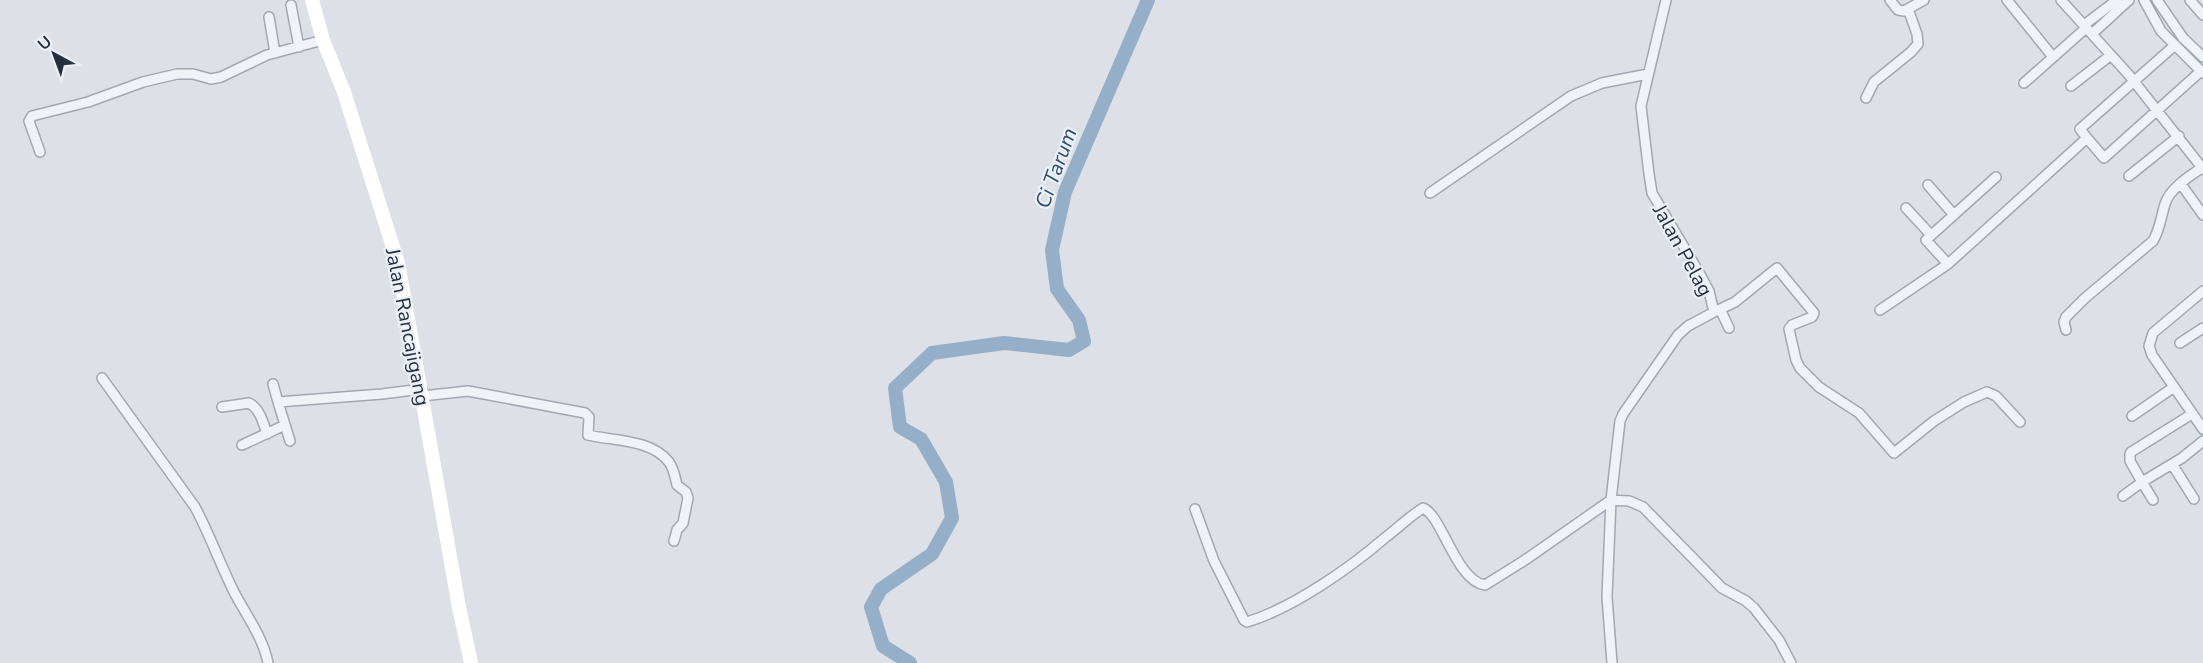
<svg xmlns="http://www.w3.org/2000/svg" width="2203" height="663" viewBox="0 0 2203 663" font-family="'Nunito Sans',sans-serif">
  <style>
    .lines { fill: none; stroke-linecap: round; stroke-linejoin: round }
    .river { stroke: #96afc9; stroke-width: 14 }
    .street-casing { stroke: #a2a8b1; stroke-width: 12 }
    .street { stroke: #eff2f6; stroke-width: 9 }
    .secondary { stroke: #fff; stroke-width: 14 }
    .labels { text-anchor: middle; stroke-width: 4.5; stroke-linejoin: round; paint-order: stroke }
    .street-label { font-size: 20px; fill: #262f3e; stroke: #ecf0f5 }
    .water-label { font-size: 21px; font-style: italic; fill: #2f4e73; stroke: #ecf0f5 }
  </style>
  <rect width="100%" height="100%" fill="#dde1e7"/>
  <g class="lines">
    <!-- river -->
    <path class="river" d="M910,663L883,646L871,607L881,589L932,554L952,518L946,482L921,439L900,427L895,388L932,353L1004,343L1069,350L1084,341L1079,320L1057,289L1052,250L1065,192L1148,0"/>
    <!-- street casing -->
    <g class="street-casing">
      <path id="street" d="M1890,0L1898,10L1904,11L1924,0
        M2007,0L2053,57
        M2061,0L2129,75L2203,169
        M2144,0L2161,31L2203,73
        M2157,0L2183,38L2203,57
        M2190,0L2203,15
        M291,5L299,47
        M269,17L275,53
        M2084,25L2117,0
        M2092,34L2129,0
        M2024,83L2086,28
        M2071,86L2111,55
        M1866,98L1874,82L1911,52L1918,44L1917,34L1908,9
        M2087,138L2104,158L2201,71
        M40,152L29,121L32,116L88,102L143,82L177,74H193L211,79L221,77L267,55L323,40
        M2129,176L2179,136
        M2181,184L2203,215
        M1928,185L1954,215
        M1430,193L1571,96L1602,83L1648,74
        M1906,208L1931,235
        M1948,264L1926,240L1996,177
        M2203,291L2153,333L2149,346L2152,355L2203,429
        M1720,309L1729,328
        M1880,310L1948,264L2087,138L2080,129L2174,46
        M1714,312L1735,302L1777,268L1814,313L1812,317L1792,325L1789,329L1796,360L1800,368L1819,387L1859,413L1894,453L1934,421L1964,402L1987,392L1996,396L2020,422
        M2066,330L2064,322L2066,317L2085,298L2153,241C2160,229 2161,217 2165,204C2170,188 2190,176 2203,167
        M2180,343L2203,328
        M102,378L195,507C210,535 220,564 234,592C246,615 263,637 268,663
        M273,384L278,402L382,394L422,389
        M422,396L468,391L585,413L589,417L588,435C613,441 651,439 669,462C674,469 675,477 677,485L686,492L688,498L683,523L677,530L674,541
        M278,402L290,441
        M222,407L249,403C260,409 263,422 267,434
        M2132,416L2174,387
        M242,445L285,425
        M2172,464L2194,499
        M2123,496L2142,482L2130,461V454L2131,452L2192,414
        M2153,500L2142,482L2182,458L2203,441
        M1195,509L1214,561L1244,620L1247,622C1293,608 1350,568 1386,537C1399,527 1409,517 1423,508C1442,515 1456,581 1485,585L1525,560L1611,500L1629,501L1643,507L1722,588L1746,601L1754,608L1779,640L1791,663
        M1612,663L1607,597L1611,500L1620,421L1623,414L1678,335L1688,326L1714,312L1709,291L1701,276L1652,193L1649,174L1641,106L1666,0"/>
    </g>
    <!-- street -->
    <use href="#street" class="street"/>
    <!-- secondary -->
    <path class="secondary" d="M312,0L323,40L344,92L398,263L459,607L471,663"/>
  </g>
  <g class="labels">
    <!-- street labels -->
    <g class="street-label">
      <text transform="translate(1683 250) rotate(61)" y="7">Jalan Pelag</text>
      <text transform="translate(408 327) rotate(79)" y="7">Jalan Rancajigang</text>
    </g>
    <!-- water labels -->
    <g class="water-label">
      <text transform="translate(1056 168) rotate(-70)" y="7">Ci Tarum</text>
    </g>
  </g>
  <!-- north arrow -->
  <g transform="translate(54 54) rotate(319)" stroke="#ecf0f5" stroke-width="4.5" paint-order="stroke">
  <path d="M0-4.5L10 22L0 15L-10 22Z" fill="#262f3e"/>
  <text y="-9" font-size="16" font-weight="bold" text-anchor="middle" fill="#262f3e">U</text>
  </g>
</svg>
